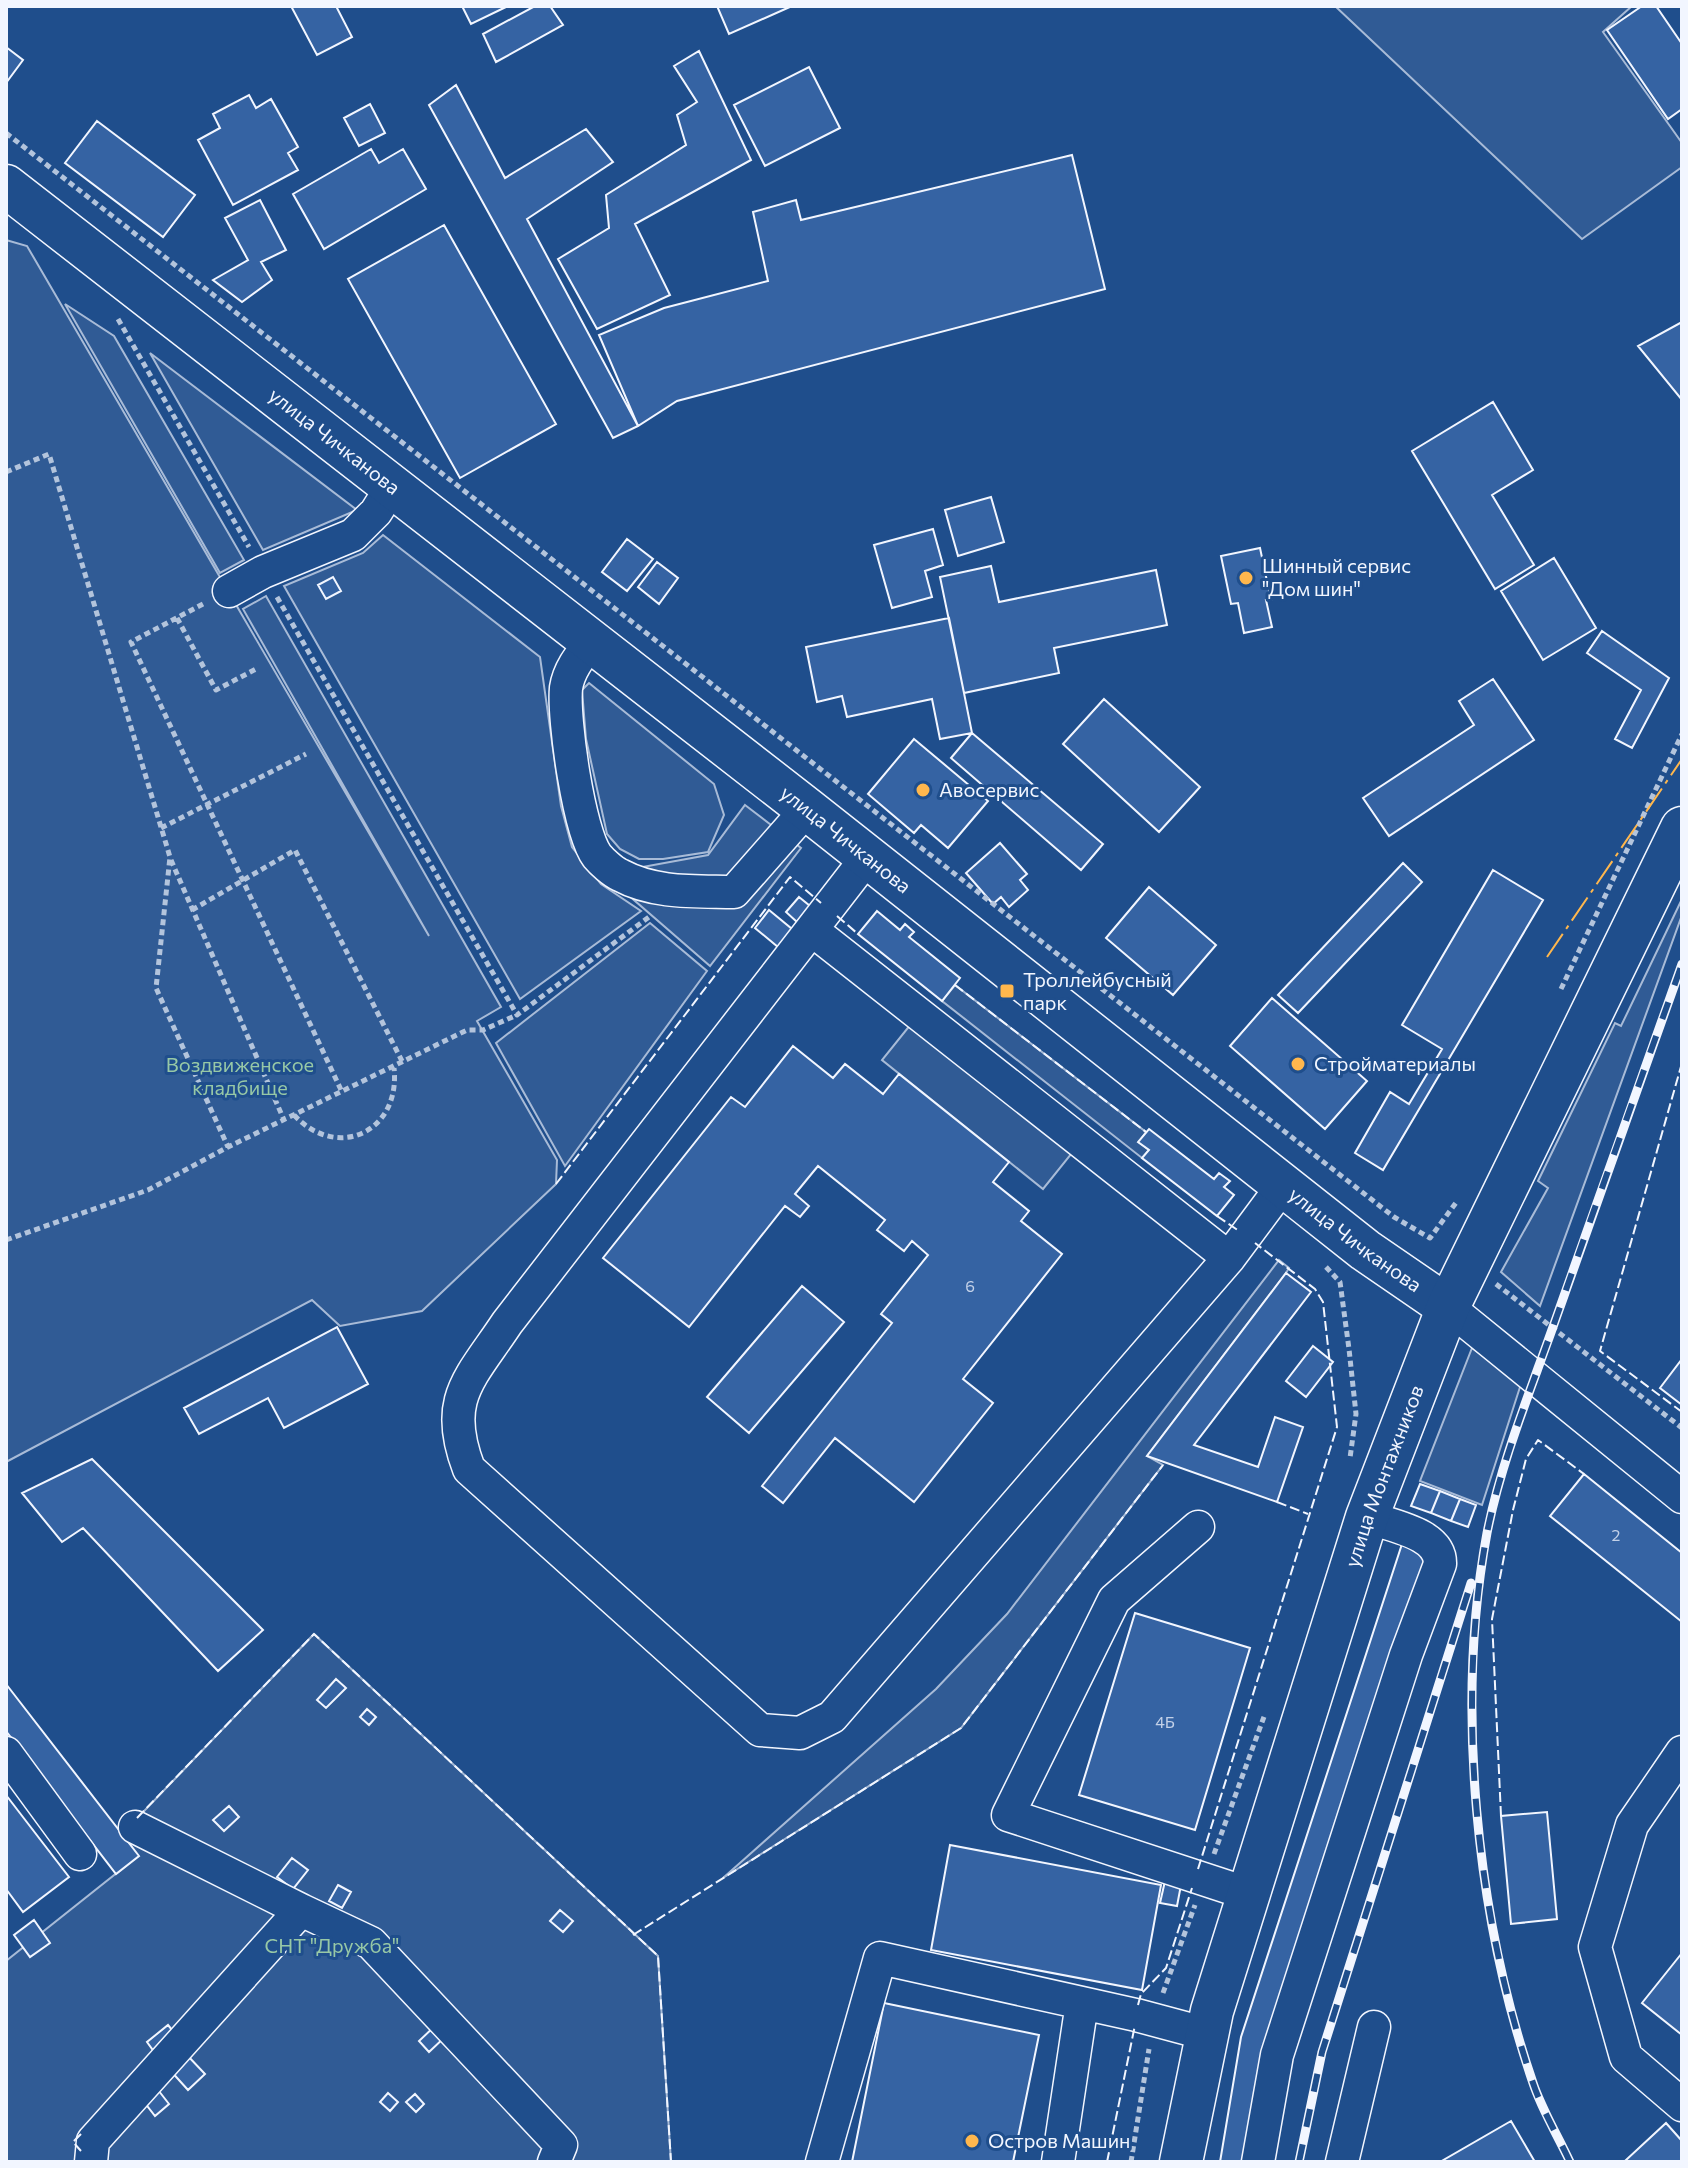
<svg xmlns="http://www.w3.org/2000/svg" width="1688" height="2168" viewBox="0 0 1688 2168" font-family="Commissioner,sans-serif">
  <style>
    .built { fill: #305b95; stroke: #a8bbd7; stroke-width: 2 }
    .building { fill: #3563a3; stroke: #f2f6ff; stroke-width: 2 }
    .lines { fill: none; stroke-linecap: round; stroke-linejoin: round }
    .minor-casing { stroke: #f2f6ff; stroke-width: 35 }
    .major-casing { stroke: #f2f6ff; stroke-width: 45 }
    .path { stroke: #b3c4dc; stroke-width: 5; stroke-dasharray: 6 4; stroke-linecap: butt }
    .minor { stroke: #1f4e8c; stroke-width: 32 }
    .major { stroke: #1f4e8c; stroke-width: 42 }
    .rail-casing { stroke: #f2f6ff; stroke-width: 9 }
    .rail { stroke: #1f4e8c; stroke-width: 6; stroke-dasharray: 18; stroke-linecap: butt }
    .fence { stroke: #f2f6ff; stroke-width: 2; stroke-dasharray: 10 4; stroke-linecap: butt }
    .power { stroke: #ffb74d; stroke-width: 2; stroke-dasharray: 28 6 4 6; stroke-linecap: butt }
    .poi-dot { fill: #ffb74d; stroke: #1f4e8c; stroke-width: 3 }
    .labels { text-anchor: middle; stroke-width: 6; stroke-linejoin: round; paint-order: stroke }
    .number-label { font-size: 16px; fill: #c3d1e8 }
    .street-label { font-size: 20px; fill: #f2f6ff; stroke: #1f4e8c }
    .poi-label { font-size: 20px; fill: #f2f6ff; stroke: #1f4e8c; text-anchor: start }
    .park-label { font-size: 20px; fill: #97c8a6; stroke: #1f4e8c }
  </style>
  <rect width="100%" height="100%" fill="#1f4e8c"/>
  <!-- built -->
  <path class="built" d="M1335,6H1632L1603,32L1682,143V167L1582,239Z
    M6,240L27,246L429,936L243,609L266,596L501,1007L477,1021L557,1160L556,1184L422,1311L340,1326L312,1300L6,1462Z
    M65,304L114,336L244,560L220,573Z
    M150,353L357,510L263,550Z
    M383,535L540,657L561,806L572,847L601,884L641,911L520,999L284,586L363,553Z
    M589,683L714,784L724,815L708,852L663,859H639L620,849L607,834L586,739L582,690Z
    M745,805L801,848L710,966L604,874L708,855Z
    M1682,899V915L1540,1306L1501,1272L1548,1188L1538,1181L1615,1023L1621,1026Z
    M650,923L707,971L565,1166L496,1043Z
    M955,985L1146,1132L1139,1142L1149,1150L1142,1158L942,1001Z
    M911,1024L1072,1153L1043,1189L882,1060Z
    M1279,1260L1289,1268L1286,1273L1147,1456L1163,1465L961,1728L723,1878L936,1689L1007,1614Z
    M1472,1348L1521,1384L1482,1505L1420,1481Z
    M314,1634L658,1956L671,2162H6V1961L138,1856L122,1834Z"/>
  <!-- building -->
  <path class="building" d="M291,6H336L352,37L317,55Z
    M462,6H508L471,24Z
    M535,6H550L563,25L496,62L483,34Z
    M717,6H792L729,34Z
    M1642,6H1656L1682,44V109L1668,119L1607,30Z
    M6,47L23,60L6,83Z
    M699,51L751,160L635,224L670,295L597,329L558,259L609,228L606,195L686,145L677,115L697,102L674,66Z
    M809,67L840,128L765,166L734,105Z
    M456,85L505,178L586,129L613,162L527,219L638,426L613,438L429,105Z
    M249,95L256,108L271,99L298,147L288,153L298,170L233,205L198,140L220,128L213,114Z
    M370,104L385,133L359,146L344,118Z
    M97,121L195,195L163,237L65,163Z
    M371,149L379,163L403,149L426,189L324,249L293,194Z
    M1072,155L1105,289L677,401L638,426L599,335L664,308L768,281L753,212L796,200L801,220Z
    M260,200L286,250L261,262L272,280L242,302L213,280L248,260L225,218Z
    M444,225L556,424L460,478L348,279Z
    M1682,322V400L1638,346Z
    M1493,402L1533,470L1492,495L1534,565L1495,589L1412,451Z
    M991,497L1004,542L958,556L945,510Z
    M933,529L943,565L925,571L932,597L892,608L874,545Z
    M627,539L653,559L627,591L602,572Z
    M1260,548L1271,600H1266L1272,627L1244,633L1238,603L1231,604L1221,556Z
    M1554,558L1596,628L1543,660L1501,591Z
    M657,562L678,578L659,604L638,587Z
    M991,566L999,602L1156,570L1167,625L1054,648L1059,673L964,693L940,577Z
    M333,577L341,591L326,599L318,585Z
    M949,618L972,733L940,739L932,699L847,717L842,696L817,702L806,647Z
    M1602,631L1669,678L1632,748L1615,739L1641,690L1587,653Z
    M1493,679L1534,740L1389,836L1363,798L1474,725L1459,701Z
    M1104,699L1200,787L1159,832L1063,744Z
    M972,733L1103,844L1081,870L951,758Z
    M914,739L988,801L948,848L921,825L914,833L868,794Z
    M1000,843L1027,874L1020,880L1028,890L1009,907L1001,897L993,904L966,873Z
    M1403,863L1422,882L1298,1013L1278,995Z
    M1493,870L1543,900L1383,1170L1355,1153L1390,1092L1409,1104L1442,1049L1402,1025Z
    M1149,887L1216,945L1173,995L1106,938Z
    M799,897L810,906L797,922L786,912Z
    M769,910L792,929L778,947L755,928Z
    M877,911L900,930L905,924L914,932L909,937L960,978L942,1001L858,934Z
    M1272,998L1367,1081L1325,1129L1230,1046Z
    M793,1046L833,1078L845,1064L883,1094L899,1074L1009,1162L993,1182L1029,1211L1021,1221L1062,1254L963,1379L993,1403L914,1502L835,1438L783,1503L762,1486L892,1323L881,1314L928,1255L912,1241L904,1251L877,1230L885,1220L818,1166L795,1194L809,1206L800,1217L785,1206L689,1327L603,1258L731,1097L745,1107Z
    M1149,1129L1214,1179L1219,1173L1230,1181L1224,1187L1234,1195L1217,1216L1142,1158L1149,1150L1138,1142Z
    M1286,1273L1311,1292L1194,1445L1258,1467L1275,1417L1303,1427L1277,1502L1147,1456Z
    M802,1286L844,1322L749,1433L707,1397Z
    M337,1327L368,1384L284,1428L268,1398L199,1434L184,1408Z
    M1313,1346L1333,1362L1306,1397L1286,1381Z
    M1682,1359V1405L1660,1388Z
    M92,1459L263,1630L218,1671L83,1528L62,1542L22,1493Z
    M1584,1474L1682,1553V1622L1550,1516Z
    M1420,1484L1440,1491L1431,1513L1411,1506Z
    M1440,1491L1460,1499L1451,1521L1431,1513Z
    M1460,1499L1476,1505L1468,1527L1451,1521Z
    M1402,1544L1428,1552L1246,2162H1220L1241,2037Z
    M1135,1613L1250,1648L1195,1830L1079,1795Z
    M336,1679L346,1688L326,1708L317,1700Z
    M6,1684L139,1856L116,1874L6,1731Z
    M367,1709L376,1717L369,1725L360,1717Z
    M6,1795L69,1877L23,1912L6,1889Z
    M229,1806L239,1817L224,1831L213,1820Z
    M1547,1812L1557,1919L1511,1924L1501,1816Z
    M950,1845L1161,1885L1142,1990L931,1950Z
    M292,1858L308,1870L293,1889L277,1877Z
    M1165,1881L1181,1885L1177,1906L1160,1903Z
    M338,1885L351,1892L342,1908L329,1901Z
    M560,1910L573,1921L563,1932L550,1921Z
    M34,1920L50,1943L30,1957L14,1935Z
    M1682,1953V2035L1642,2003Z
    M884,2003L1039,2035L1013,2162H852Z
    M168,2025L177,2036L155,2053L147,2042Z
    M436,2025L446,2036L429,2052L419,2041Z
    M186,2054L205,2074L188,2090L169,2069Z
    M155,2086L169,2104L155,2116L141,2098Z
    M388,2093L398,2102L390,2111L380,2102Z
    M415,2094L424,2104L416,2112L406,2102Z
    M1511,2121L1535,2162H1440Z
    M1666,2123L1682,2141V2162H1628L1626,2160Z"/>
  <g class="lines">
    <!-- minor casing -->
    <g class="minor-casing">
      <path id="minor" d="M229,591L263,572L353,535L376,512L393,485
        M592,641C581,655 569,669 566,688C563,719 579,832 597,856C602,862 613,872 620,875C655,894 696,891 734,892L807,809
        M866,859L507,1323C470,1379 442,1399 469,1469L760,1730L800,1733L832,1717L1229,1258L1284,1184
        M812,930L1229,1258
        M1448,1307L1682,1497
        M1198,1527L1114,1600L1008,1815L1249,1894
        M1682,1752L1632,1825L1595,1947L1626,2057L1682,2105
        M6,1753L80,1854
        M301,1910L371,1943L561,2145L554,2162
        M91,2162L93,2141L301,1910L135,1827
        M822,2162L880,1958L1136,2015L1207,2034
        M1058,2162L1082,2003
        M1258,2162L1277,2055L1406,1655L1440,1564C1441,1533 1391,1526 1367,1517
        M1342,2162L1374,2027"/>
    </g>
    <!-- major casing -->
    <g class="major-casing">
      <g id="major">
        <path id="s1" d="M6,186L807,809L1365,1250L1448,1307"/>
        <path id="s2" d="M1181,2162L1212,2011L1367,1517L1448,1307L1682,828"/>
      </g>
    </g>
    <!-- path -->
    <path class="path" d="M6,133L1394,1217L1430,1238L1458,1200
      M118,319L249,547
      M6,472L49,454L170,857L156,988L228,1147
      M277,597L517,1015L649,917
      M203,604L131,642L342,1092
      M177,618L216,690L258,668
      M161,828L306,754
      M171,860L284,1120
      M192,910L295,850L403,1063
      M1561,989L1682,734
      M294,1115C338,1162 401,1131 394,1068
      M6,1240L148,1190L228,1147L467,1030H483L517,1015
      M1326,1267L1340,1282L1349,1349L1356,1414L1350,1458
      M1496,1284L1682,1428
      M1214,1854L1265,1714
      M1163,1993L1195,1905
      M1131,2162L1149,2049"/>
    <!-- minor -->
    <use href="#minor" class="minor"/>
    <!-- major -->
    <use href="#major" class="major"/>
    <!-- rail casing -->
    <g class="rail-casing">
      <path id="rail" d="M1299,2162L1322,2052L1471,1583
        M1570,2162C1558,2136 1542,2110 1533,2083C1476,1917 1455,1705 1487,1533C1501,1462 1530,1392 1554,1324C1596,1204 1639,1084 1682,964"/>
    </g>
    <!-- rail -->
    <use href="#rail" class="rail"/>
    <!-- fence -->
    <path class="fence" d="M837,916L858,934
      M955,985L1146,1132
      M1682,1063L1600,1351L1682,1412
      M556,1184L790,877L821,903
      M1217,1216L1239,1231
      M1277,1502L1308,1514
      M1501,1816L1492,1619L1513,1510L1526,1459L1538,1440L1584,1474
      M137,1818L314,1634L658,1956L671,2162
      M1198,1869L1337,1427L1323,1302L1315,1289L1255,1243
      M633,1935L961,1728L1163,1465
      M1138,2005L1141,1994L1166,1968L1192,1888
      M81,2134L73,2142L81,2151
      M1107,2162L1135,2025"/>
    <!-- power -->
    <path class="power" d="M1547,957L1682,759"/>
  </g>
  <!-- markers -->
  <g class="poi-dot">
    <circle cx="1246" cy="578" r="8"/>
    <circle cx="923" cy="790" r="8"/>
    <rect x="999" y="983" width="16" height="16" rx="4"/>
    <circle cx="1298" cy="1064" r="8"/>
    <circle cx="972" cy="2141" r="8"/>
  </g>
  <g class="labels">
    <!-- number labels -->
    <g class="number-label">
      <text x="970" y="1292">6</text>
      <text x="1616" y="1541">2</text>
      <text x="1165" y="1728">4Б</text>
    </g>
    <!-- street labels -->
    <g class="street-label">
      <text dy="7" stroke="none"><textPath href="#s1" startOffset="416">улица Чичканова</textPath></text>
      <text dy="7" stroke="none"><textPath href="#s1" startOffset="1064">улица Чичканова</textPath></text>
      <text dy="7" stroke="none"><textPath href="#s1" startOffset="1712">улица Чичканова</textPath></text>
      <text dy="7" stroke="none"><textPath href="#s2" startOffset="716">улица Монтажников</textPath></text>
    </g>
    <!-- poi labels -->
    <g class="poi-label">
      <text x="1262" y="573">Шинный сервис<tspan x="1262" dy="23">"Дом шин"</tspan></text>
      <text x="939" y="797">Авосервис</text>
      <text x="1023" y="987">Троллейбусный<tspan x="1023" dy="23">парк</tspan></text>
      <text x="1314" y="1071">Стройматериалы</text>
      <text x="988" y="2148">Остров Машин</text>
    </g>
    <!-- park labels -->
    <g class="park-label">
      <text x="240" y="1072">Воздвиженское<tspan x="240" dy="23">кладбище</tspan></text>
      <text x="332" y="1953">СНТ "Дружба"</text>
    </g>
  </g>
  <!-- border -->
  <rect width="1688" height="2168" fill="none" stroke="#f2f6ff" stroke-width="16"/>
</svg>
